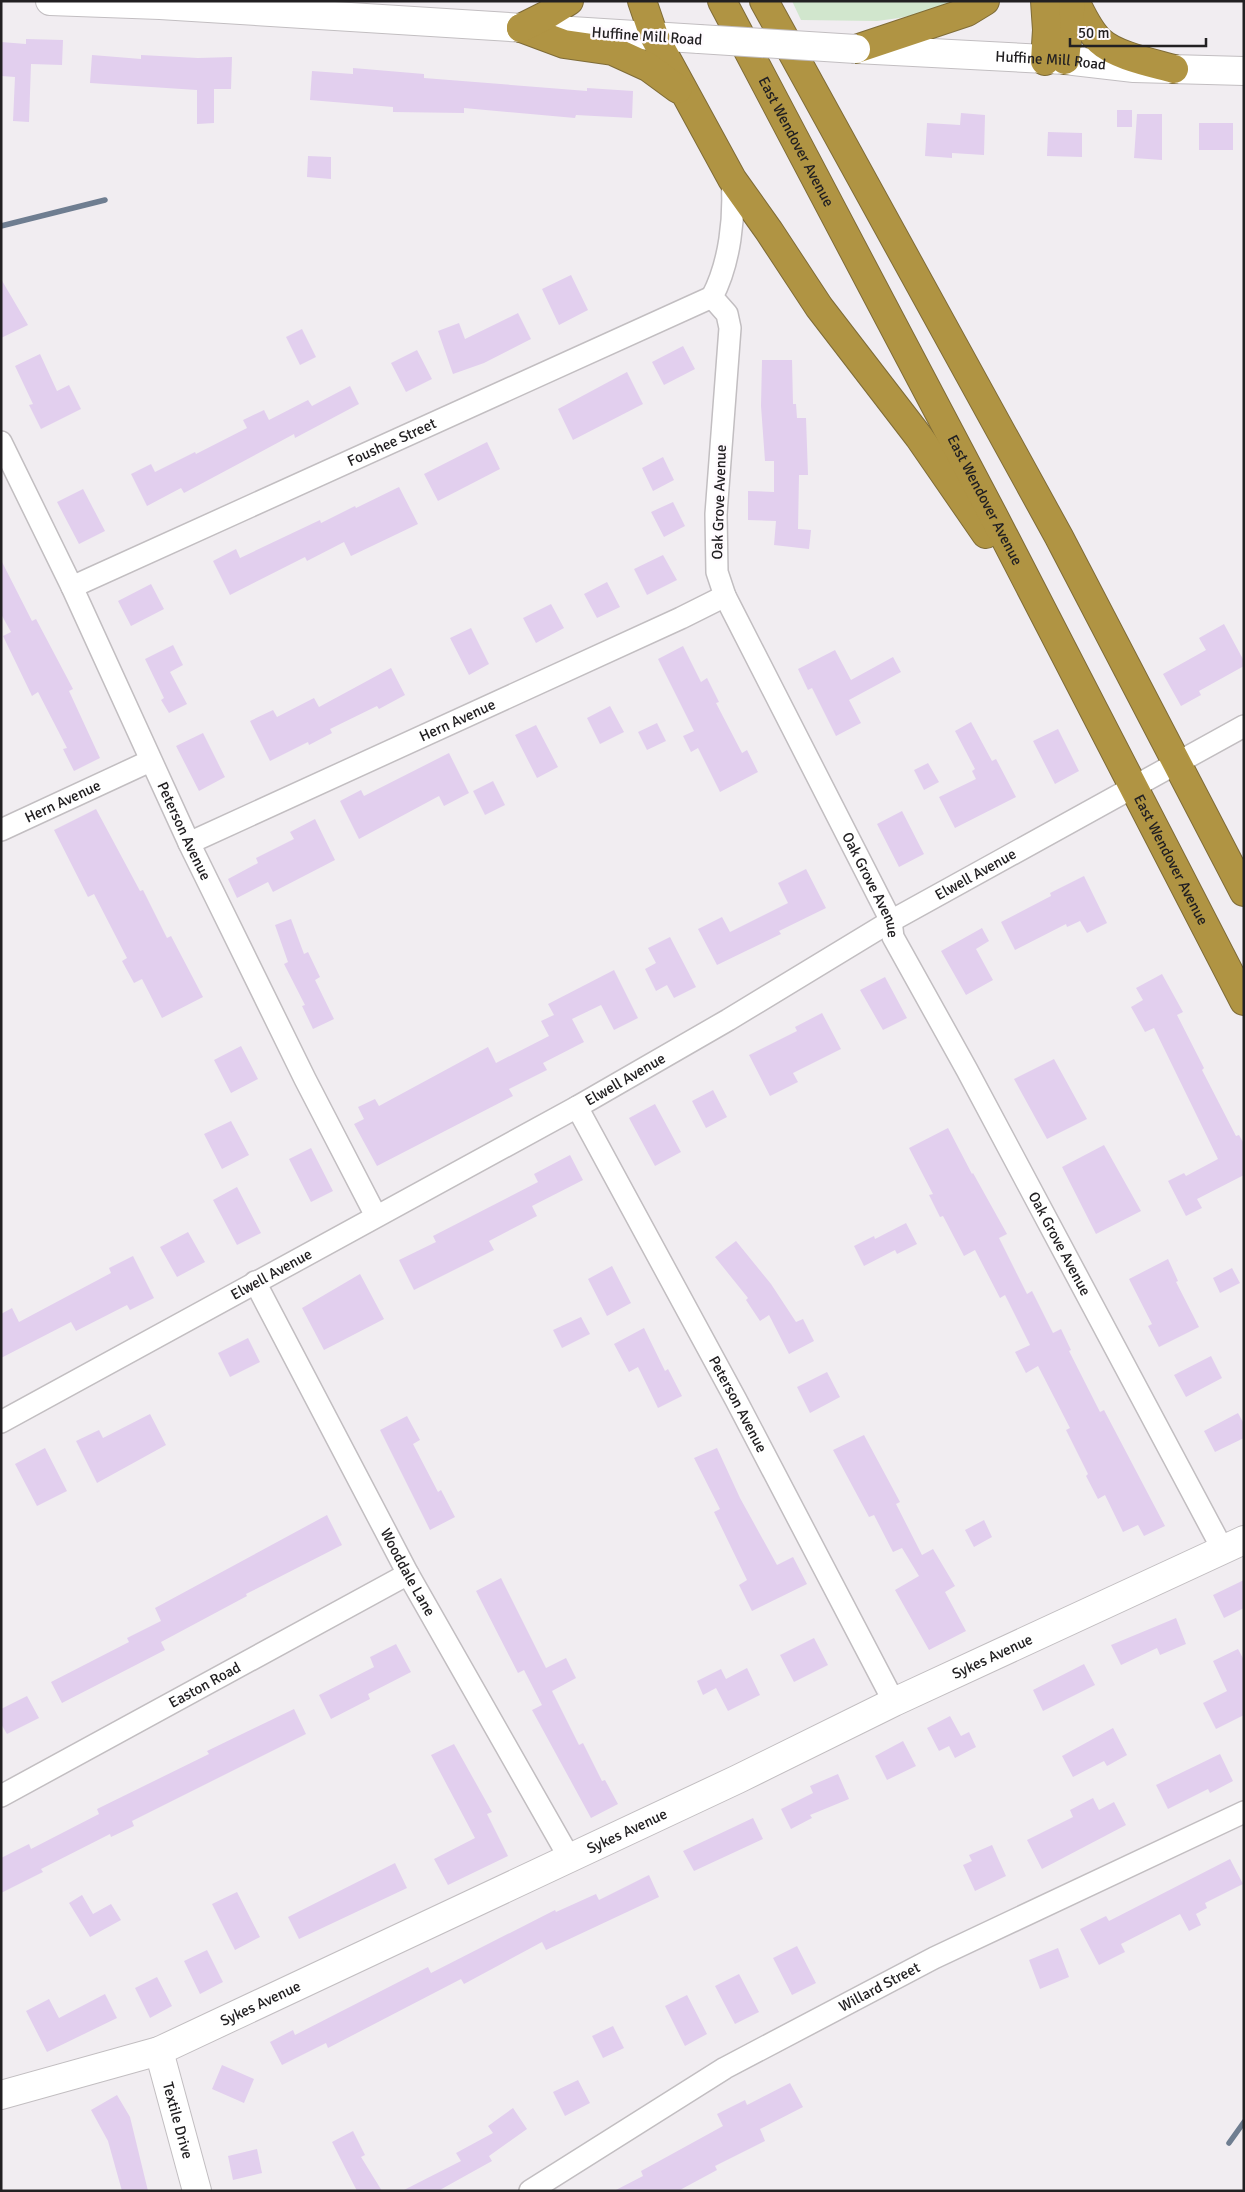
<svg xmlns="http://www.w3.org/2000/svg" width="1245" height="2192" viewBox="0 0 1245 2192" font-family="Signika,sans-serif">
  <style>
    .green { fill: #d1e6cd }
    .lines { fill: none; stroke-linecap: round; stroke-linejoin: round }
    .stream { stroke: #6f7e91; stroke-width: 5.5 }
    .building { fill: #e2cfee }
    .street-casing { stroke: #c2bec1; stroke-width: 24 }
    .secondary-casing { stroke: #c2bec1; stroke-width: 30 }
    .highway-casing { stroke: #7e6b37; stroke-width: 30 }
    .street { stroke: #fff; stroke-width: 21 }
    .secondary { stroke: #fff; stroke-width: 28 }
    .highway { stroke: #b09443; stroke-width: 28 }
    .secondary-bridge-casing { stroke: #c2bec1; stroke-width: 30; stroke-linecap: butt }
    .secondary-bridge { stroke: #fff; stroke-width: 28 }
    .labels { text-anchor: middle; stroke-width: 5; stroke-linejoin: round; paint-order: stroke }
    .street-label { font-size: 15px; fill: #222022; stroke: #fefafe }
  </style>
  <rect width="100%" height="100%" fill="#f1edf1"/>
  <!-- green -->
  <path class="green" d="M792,1H960L928,12L899,18L877,21L801,20Z"/>
  <g class="lines">
    <!-- stream -->
    <path class="stream" d="M1,226L105,200
      M1229,2143L1244,2122"/>
  </g>
  <!-- building -->
  <path class="building" d="M26,39L63,40L62,65L31,64L29,122L13,121L15,77L1,76V42L26,44Z
    M92,55L141,59V55L198,58L232,57L231,89H214V123L197,124V90L90,83Z
    M353,68L424,74V78L587,91V88L633,91L632,118L576,115L575,118L464,108V113L393,112V107L310,100L312,71L353,74Z
    M1117,110H1132V127H1117Z
    M961,113L985,115L984,155L952,153V158L925,156L927,123L960,125Z
    M1137,114H1162V160L1134,158Z
    M1199,123H1233V150H1199Z
    M1048,132L1082,133V157L1047,156Z
    M308,156L331,157V179L307,177Z
    M571,275L588,310L559,325L542,289Z
    M1,279L28,325L1,338Z
    M518,313L531,339L484,363L453,374L438,331L459,323L465,339Z
    M302,329L316,357L300,365L286,337Z
    M683,346L695,369L664,385L652,362Z
    M417,350L432,379L406,392L391,363Z
    M40,354L57,391L69,385L81,409L41,429L29,405L33,404L15,366Z
    M762,360H792L793,404H796L797,418H806L808,475H799L798,529L811,530L809,549L774,545L776,521L748,520V491L774,492V461H765L761,406Z
    M627,372L643,404L573,440L558,409Z
    M350,386L359,404L295,438L294,434L184,493L181,488L147,506L131,474L151,464L155,472L195,452L196,454L247,428L243,420L264,410L269,420L308,400L312,406Z
    M487,442L500,469L438,501L424,474Z
    M663,457L674,480L653,491L642,468Z
    M399,487L418,524L351,556L344,542L307,561L305,557L230,595L213,561L236,549L240,558L320,520L321,523L355,506L356,508Z
    M83,489L105,531L79,544L57,502Z
    M673,502L685,526L664,537L651,512Z
    M663,555L677,580L647,595L634,569Z
    M1,560L32,621L36,619L73,689L69,691L100,758L74,771L63,749L67,748L38,692L32,696L3,636L11,632L1,614Z
    M607,582L620,607L597,618L584,594Z
    M151,584L164,609L131,626L118,601Z
    M551,604L564,628L536,643L523,618Z
    M1224,624L1244,661V666L1199,691L1201,695L1181,706L1163,674L1206,650L1199,638Z
    M471,628L489,664L469,675L450,638Z
    M173,645L183,665L170,672L187,704L169,713L161,700L164,698L145,659Z
    M683,646L701,682L707,678L719,702L716,703L742,753L747,750L758,772L720,792L698,748L691,752L683,736L694,731L658,659Z
    M835,650L851,680L893,657L901,672L849,700L861,723L836,736L812,688L808,690L798,669Z
    M391,668L405,695L379,709L377,706L330,729L332,733L309,745L308,742L270,761L250,721L273,710L277,717L314,698L319,707Z
    M610,706L624,732L600,744L587,718Z
    M971,722L992,761L996,759L1016,797L955,828L939,797L976,779L972,771L975,769L955,731Z
    M657,723L666,741L647,750L638,732Z
    M536,725L558,767L537,778L515,735Z
    M1058,729L1079,771L1055,784L1033,741Z
    M203,733L225,777L199,791L176,746Z
    M449,753L469,793L444,806L439,796L359,839L340,801L361,790L364,796Z
    M928,763L939,782L924,790L914,770Z
    M493,781L505,805L485,815L473,791Z
    M96,809L140,891L143,890L167,938L171,936L203,997L162,1018L142,979L134,983L122,961L127,958L94,894L88,897L54,830Z
    M902,811L924,854L899,867L877,824Z
    M315,819L335,860L273,892L268,882L237,898L228,879L258,863L256,858L294,839L290,832Z
    M806,869L826,908L779,931L781,934L717,965L698,929L722,917L730,932L788,903L778,883Z
    M1084,876L1107,923L1087,933L1080,921L1067,927L1066,924L1015,950L1001,922L1051,896L1050,893Z
    M291,919L304,954L308,952L320,977L315,980L334,1019L313,1029L302,1006L305,1005L284,964L288,962L275,925Z
    M982,928L989,941L976,949L993,980L966,995L941,951Z
    M670,937L696,987L674,998L667,985L656,991L645,969L656,963L648,948Z
    M614,970L638,1018L614,1030L601,1005L572,1019L584,1042L543,1063L547,1070L509,1089L513,1096L377,1166L354,1124L364,1119L358,1107L375,1099L379,1106L488,1047L496,1063L549,1036L541,1021L554,1015L548,1004Z
    M1162,974L1183,1012L1177,1015L1204,1068L1202,1070L1236,1136L1239,1135L1244,1144V1175L1197,1199L1202,1208L1186,1216L1168,1181L1184,1173L1186,1176L1218,1159L1154,1028L1145,1032L1131,1007L1143,1000L1136,988Z
    M885,977L907,1018L883,1030L860,990Z
    M822,1013L841,1049L793,1073L798,1082L770,1096L749,1055L797,1031L795,1027Z
    M241,1046L258,1079L231,1093L214,1060Z
    M1054,1059L1087,1119L1047,1139L1014,1079Z
    M713,1090L727,1117L706,1128L692,1101Z
    M655,1104L681,1152L655,1166L629,1118Z
    M231,1121L249,1155L222,1169L204,1134Z
    M948,1128L972,1174L973,1173L1007,1234L999,1238L1027,1294L1032,1291L1053,1333L1061,1329L1071,1350L1069,1351L1100,1412L1104,1410L1165,1526L1144,1536L1138,1525L1123,1532L1105,1495L1098,1499L1086,1476L1088,1474L1066,1430L1070,1428L1038,1366L1026,1373L1015,1352L1030,1345L1005,1295L1000,1298L975,1250L964,1256L943,1216L940,1217L929,1195L933,1194L909,1148Z
    M1104,1145L1141,1211L1096,1234L1062,1167Z
    M311,1148L333,1191L311,1202L289,1159Z
    M570,1155L583,1180L532,1206L537,1216L489,1241L494,1250L414,1290L399,1260L436,1242L433,1236L538,1182L534,1174Z
    M237,1187L261,1233L237,1245L213,1200Z
    M906,1223L917,1244L897,1254L895,1250L864,1266L854,1246L874,1236L875,1239Z
    M188,1232L205,1262L177,1277L160,1247Z
    M736,1241L771,1284L796,1322L803,1319L814,1341L789,1354L769,1315L760,1321L746,1300L748,1298L715,1257Z
    M133,1256L154,1298L130,1310L127,1305L76,1331L71,1322L1,1358V1314L12,1308L19,1322L111,1273L109,1268Z
    M1168,1259L1178,1281L1176,1282L1199,1327L1159,1347L1148,1326L1152,1324L1129,1279Z
    M612,1266L631,1303L607,1316L588,1279Z
    M1232,1268L1240,1283L1220,1293L1213,1278Z
    M360,1274L384,1319L324,1350L302,1308Z
    M581,1317L590,1334L562,1348L553,1330Z
    M644,1328L665,1371L668,1369L682,1396L658,1408L638,1367L629,1372L614,1344Z
    M248,1338L260,1362L230,1377L218,1353Z
    M1211,1356L1222,1378L1186,1397L1174,1375Z
    M827,1372L840,1397L810,1413L797,1387Z
    M1238,1413L1244,1424V1438L1215,1452L1204,1431Z
    M150,1414L166,1445L97,1483L76,1441L99,1430L103,1438Z
    M407,1416L420,1440L413,1444L438,1492L441,1490L455,1517L430,1530L380,1430Z
    M864,1435L900,1502L896,1504L922,1555L933,1549L955,1586L945,1592L966,1631L929,1650L895,1590L919,1576L902,1548L893,1552L874,1515L869,1517L833,1450Z
    M45,1448L67,1491L37,1506L15,1464Z
    M717,1448L740,1498L777,1565L793,1557L807,1584L752,1611L739,1585L747,1580L714,1512L720,1509L694,1458Z
    M327,1515L342,1545L246,1594L247,1596L161,1642L165,1650L62,1703L51,1682L129,1642L127,1638L161,1621L155,1608Z
    M984,1520L992,1537L974,1547L965,1530Z
    M501,1578L546,1668L566,1658L576,1678L552,1691L579,1745L583,1743L602,1781L605,1780L618,1804L591,1818L532,1710L542,1705L524,1670L518,1673L476,1591Z
    M1244,1580V1608L1224,1618L1213,1595Z
    M1176,1618L1186,1644L1160,1655L1157,1648L1121,1665L1111,1645Z
    M814,1638L828,1665L794,1682L780,1655Z
    M396,1644L411,1672L368,1694L370,1699L331,1719L319,1695L374,1667L370,1657Z
    M1238,1649L1244,1660V1715L1216,1729L1203,1703L1227,1691L1213,1661Z
    M1084,1664L1095,1685L1043,1711L1033,1690Z
    M747,1668L760,1695L728,1711L716,1688L703,1695L697,1681L721,1669L726,1679Z
    M27,1696L39,1718L7,1734L1,1724V1709Z
    M294,1709L306,1734L132,1821L134,1826L111,1837L110,1834L41,1869L43,1872L1,1893V1858L29,1844L31,1849L99,1814L97,1809L209,1754L207,1751Z
    M950,1716L961,1736L969,1732L976,1747L955,1758L949,1746L939,1751L927,1728Z
    M1113,1728L1127,1755L1107,1766L1104,1761L1073,1777L1062,1756Z
    M903,1741L916,1766L887,1780L875,1756Z
    M454,1744L492,1812L487,1814L508,1856L448,1885L434,1859L475,1838L431,1755Z
    M1220,1754L1233,1781L1210,1793L1208,1789L1168,1809L1156,1785Z
    M838,1774L849,1799L810,1815L812,1818L791,1829L781,1809L813,1793L810,1786Z
    M1093,1798L1099,1810L1114,1802L1126,1825L1042,1869L1027,1840L1073,1817L1070,1810Z
    M753,1818L763,1839L694,1871L683,1851Z
    M992,1845L1006,1876L975,1891L963,1865L972,1861L969,1855Z
    M1230,1859L1243,1884L1205,1903L1207,1908L1196,1914L1201,1925L1189,1931L1180,1914L1121,1944L1125,1952L1099,1965L1080,1929L1106,1916L1109,1921Z
    M395,1863L407,1888L299,1939L288,1917Z
    M649,1875L659,1897L546,1950L542,1942L464,1984L461,1979L328,2048L326,2043L282,2065L270,2042L293,2030L295,2035L428,1967L431,1973L555,1910L556,1912L596,1894L599,1900Z
    M237,1892L260,1937L235,1950L212,1904Z
    M82,1895L93,1914L111,1904L121,1920L90,1937L69,1903Z
    M797,1946L816,1983L792,1995L773,1958Z
    M1058,1948L1069,1977L1040,1989L1029,1960Z
    M207,1950L223,1982L200,1994L184,1961Z
    M739,1974L759,2012L735,2024L715,1986Z
    M157,1977L172,2006L150,2018L135,1988Z
    M105,1994L117,2018L47,2052L26,2011L49,1999L59,2018Z
    M687,1995L707,2034L685,2046L665,2006Z
    M613,2026L624,2048L603,2058L592,2036Z
    M222,2065L254,2079L244,2103L212,2089Z
    M578,2080L590,2103L565,2116L553,2092Z
    M790,2083L803,2107L760,2129L765,2141L715,2166L717,2170L678,2191H614L643,2176L641,2171L723,2126L717,2114L745,2100L747,2105Z
    M117,2095L130,2117L148,2191H122L108,2141L91,2110Z
    M513,2108L527,2129L489,2156L492,2161L438,2191H402L461,2161L456,2153L493,2133L488,2126Z
    M353,2131L365,2155L361,2157L382,2191H357L332,2142Z
    M257,2149L262,2173L233,2180L228,2156Z"/>
  <g class="lines">
    <!-- street casing -->
    <g class="street-casing">
      <g id="street">
        <path id="s1" d="M732,179C735,217 730,263 712,297L727,314L730,328L716,514L717,572L725,596L891,921L893,937L967,1070L1223,1550"/>
        <path id="s2" d="M1,442L72,587L189,843L305,1079L376,1216"/>
        <path id="s3" d="M72,587L712,297"/>
        <path id="s4" d="M1,830L150,761"/>
        <path id="s5" d="M189,843L681,618L725,596"/>
        <path id="s6" d="M577,1107L736,1400L894,1702"/>
        <path id="s7" d="M255,1282L408,1574L569,1857"/>
        <path id="s8" d="M1,1422L577,1107L728,1020L891,921L1244,726"/>
        <path id="s9" d="M1,1796L408,1574"/>
        <path id="s10" d="M530,2191L725,2068L934,1958L1244,1812"/>
      </g>
    </g>
    <!-- secondary casing -->
    <g class="secondary-casing">
      <g id="secondary">
        <path d="M50,1L160,5L699,39"/>
        <path id="s11" d="M856,49L1065,60L1134,68L1244,71"/>
        <path id="s12" d="M159,2051L197,2191"/>
        <path id="s13" d="M1,2095L159,2051L738,1779L894,1702L1244,1540"/>
      </g>
    </g>
    <!-- highway casing -->
    <g class="highway-casing">
      <g id="highway">
        <path d="M642,1L654,36L732,179L769,231L819,307L919,437L986,534"/>
        <path id="s14" d="M722,1L993,515L1244,1001"/>
        <path d="M764,1L1059,537L1244,892"/>
        <path d="M1075,1C1082,15 1089,31 1100,41C1116,56 1153,63 1174,69"/>
        <path d="M521,28L564,44L613,51L648,67L678,89"/>
        <path d="M521,28L545,16L569,1"/>
        <path d="M856,49L967,12L985,1"/>
        <path d="M1065,60L1071,1"/>
        <path d="M1045,61L1047,30L1045,1"/>
      </g>
    </g>
    <!-- street -->
    <use href="#street" class="street"/>
    <!-- secondary -->
    <use href="#secondary" class="secondary"/>
    <!-- highway -->
    <use href="#highway" class="highway"/>
    <!-- secondary-bridge casing -->
    <g class="secondary-bridge-casing">
      <path id="secondary-bridge" d="M699,39L856,49"/>
    </g>
    <!-- secondary-bridge -->
    <use href="#secondary-bridge" class="secondary-bridge"/>
  </g>
  <g class="labels">
    <!-- street labels -->
    <g class="street-label">
      <text transform="translate(647 36) rotate(4)" y="5">Huffine Mill Road</text>
      <text dy="5" stroke="none"><textPath href="#s11" startOffset="195">Huffine Mill Road</textPath></text>
      <text dy="5" stroke="none"><textPath href="#s14" startOffset="159">East Wendover Avenue</textPath></text>
      <text dy="5" stroke="none"><textPath href="#s3" startOffset="351">Foushee Street</textPath></text>
      <text dy="5" stroke="none"><textPath href="#s14" startOffset="564">East Wendover Avenue</textPath></text>
      <text transform="translate(719 502) rotate(-88)" y="5">Oak Grove Avenue</text>
      <text dy="5" stroke="none"><textPath href="#s5" startOffset="295">Hern Avenue</textPath></text>
      <text dy="5" stroke="none"><textPath href="#s4" startOffset="68">Hern Avenue</textPath></text>
      <text dy="5" stroke="none"><textPath href="#s2" startOffset="430">Peterson Avenue</textPath></text>
      <text dy="5" stroke="none"><textPath href="#s14" startOffset="969">East Wendover Avenue</textPath></text>
      <text dy="5" stroke="none"><textPath href="#s8" startOffset="1118">Elwell Avenue</textPath></text>
      <text dy="5" stroke="none"><textPath href="#s1" startOffset="752">Oak Grove Avenue</textPath></text>
      <text dy="5" stroke="none"><textPath href="#s8" startOffset="712">Elwell Avenue</textPath></text>
      <text dy="5" stroke="none"><textPath href="#s1" startOffset="1158">Oak Grove Avenue</textPath></text>
      <text dy="5" stroke="none"><textPath href="#s8" startOffset="308">Elwell Avenue</textPath></text>
      <text dy="5" stroke="none"><textPath href="#s6" startOffset="338">Peterson Avenue</textPath></text>
      <text dy="5" stroke="none"><textPath href="#s7" startOffset="328">Wooddale Lane</textPath></text>
      <text dy="5" stroke="none"><textPath href="#s13" startOffset="1086">Sykes Avenue</textPath></text>
      <text dy="5" stroke="none"><textPath href="#s9" startOffset="232">Easton Road</textPath></text>
      <text dy="5" stroke="none"><textPath href="#s13" startOffset="681">Sykes Avenue</textPath></text>
      <text dy="5" stroke="none"><textPath href="#s10" startOffset="405">Willard Street</textPath></text>
      <text dy="5" stroke="none"><textPath href="#s13" startOffset="276">Sykes Avenue</textPath></text>
      <text dy="5" stroke="none"><textPath href="#s12" startOffset="72">Textile Drive</textPath></text>
    </g>
  </g>
  <!-- border -->
  <rect width="1245" height="2192" fill="none" stroke="#222022" stroke-width="5"/>
  <!-- scale -->
  <path d="M1070 38v8h136v-8" fill="none" stroke="#222022" stroke-width="2.5"/>
  <text x="1078" y="38" font-size="15" fill="#222022" stroke="#fefafe" stroke-width="4" paint-order="stroke">50 m</text>
</svg>
